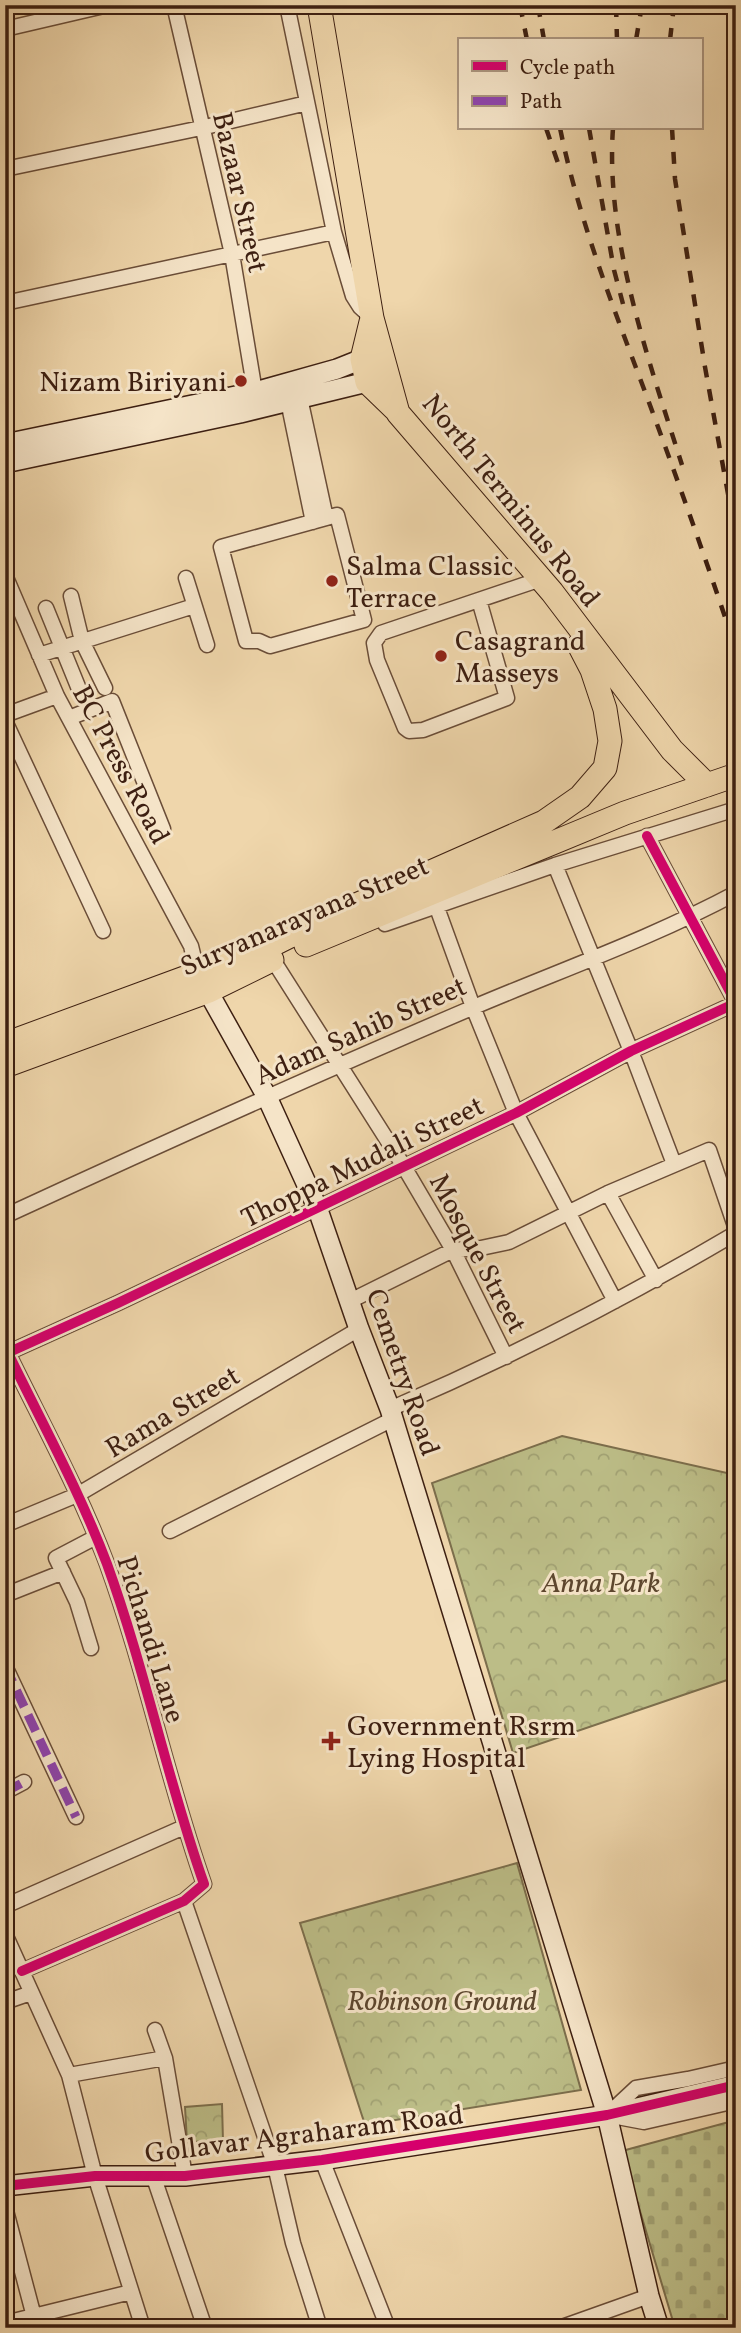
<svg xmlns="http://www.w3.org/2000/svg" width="741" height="2333" viewBox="0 0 741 2333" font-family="Vollkorn,serif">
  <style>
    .cemetery { fill: url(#cemetery-stones); stroke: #7c6e4c; stroke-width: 2 }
    .park { fill: url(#park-crowns); stroke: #7c6e4c; stroke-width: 2 }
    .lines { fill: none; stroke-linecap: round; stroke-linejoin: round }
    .street-casing { stroke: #6a4d38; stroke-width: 17 }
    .secondary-casing { stroke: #3d1f11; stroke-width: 22 }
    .primary-casing { stroke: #3d1f11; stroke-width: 25 }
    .street { stroke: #f5e4c8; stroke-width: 14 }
    .secondary { stroke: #f5e4c8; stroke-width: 19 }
    .primary { stroke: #efd6ab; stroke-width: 23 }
    .rail { stroke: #3d1f11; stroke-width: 4.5; stroke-dasharray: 12 12; stroke-linecap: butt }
    .quiet { stroke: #8e44ad; stroke-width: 9; stroke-dasharray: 18 9; stroke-linecap: butt }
    .cycleway-casing { stroke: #f5e4c8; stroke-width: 15 }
    .cycleway { stroke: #d6006c; stroke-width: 10 }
    .poi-dot { fill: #8f2418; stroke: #f5e4c8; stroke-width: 2.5 }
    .labels { text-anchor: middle; stroke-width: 6; stroke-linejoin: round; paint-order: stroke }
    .street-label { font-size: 28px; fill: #3d1f11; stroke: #f5e4c8 }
    .poi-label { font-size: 28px; fill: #3d1f11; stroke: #f5e4c8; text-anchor: start }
    .park-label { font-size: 28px; font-style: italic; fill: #5d462e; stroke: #f5e4c8 }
  </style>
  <defs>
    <pattern id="cemetery-stones" width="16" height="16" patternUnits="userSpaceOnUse" patternTransform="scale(1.75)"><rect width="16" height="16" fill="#bcbd87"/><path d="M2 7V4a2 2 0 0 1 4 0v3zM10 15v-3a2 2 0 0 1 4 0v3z" fill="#a2a274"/></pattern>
    <pattern id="park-crowns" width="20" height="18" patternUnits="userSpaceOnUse" patternTransform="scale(1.75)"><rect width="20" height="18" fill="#bcbd87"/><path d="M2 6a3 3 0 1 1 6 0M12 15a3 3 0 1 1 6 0" fill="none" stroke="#a2a274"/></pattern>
  </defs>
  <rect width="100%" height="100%" fill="#efd6ab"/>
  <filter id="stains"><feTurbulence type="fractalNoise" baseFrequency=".00286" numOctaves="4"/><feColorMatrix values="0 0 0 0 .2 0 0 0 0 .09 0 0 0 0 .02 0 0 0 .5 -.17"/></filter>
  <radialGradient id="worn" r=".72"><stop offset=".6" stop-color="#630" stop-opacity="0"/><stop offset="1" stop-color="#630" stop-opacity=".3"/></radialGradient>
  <!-- cemetery -->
  <path class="cemetery" d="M736,2120V2328H675L622,2151Z"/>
  <!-- park -->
  <path class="park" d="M562,1436L736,1475V1677L513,1753L432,1483Z
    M517,1863L581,2090L365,2125L300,1923Z
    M222,2104L223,2141L187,2142L185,2107Z"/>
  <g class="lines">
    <!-- street casing -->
    <g class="street-casing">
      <path id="street" d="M174,5L232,254L255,392
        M287,5L334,232L353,296L360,307L371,317
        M5,29L108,5
        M5,169L201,128L307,103
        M5,303L334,232
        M300,398L326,518
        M288,401L313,522
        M337,515L364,620L270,646L259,641H246L221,547Z
        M5,575L57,696L191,946L198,975
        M186,578L207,645
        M71,596L82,641L105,688
        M479,600L507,698L423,730L409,731L405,728L377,660L374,643L381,633L541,579
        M46,608L81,694
        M39,655L194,606
        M5,715L57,696
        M69,718L112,701L163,829
        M5,721L103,931
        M555,865L631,1051L674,1164
        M436,905L473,1007L516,1113L615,1301
        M385,924L555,865L736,809
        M273,960L403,1165L453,1250L506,1357
        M608,1193L656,1280
        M5,1216C161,1144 317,1074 474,1007C561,970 652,938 736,893
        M350,1301L453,1250L481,1248L509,1242L608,1193L709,1150L736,1229
        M8,1353C42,1423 80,1492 107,1564C145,1669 167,1779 204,1884L184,1901L22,1971
        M5,1354L118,1303L516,1113L631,1051L736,1003L647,836
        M390,1409C509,1358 624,1299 736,1233
        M5,1525L77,1495L359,1329
        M170,1531L393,1419
        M5,1595L63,1572
        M91,1648L77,1602L56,1558L96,1537
        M5,1666L76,1817
        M5,1792L24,1782
        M184,1901L275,2166L293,2243L320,2328
        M5,1906L184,1827
        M5,1934L69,2075L95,2176L143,2328
        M5,2002L31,1993
        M155,2030L165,2058L185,2176
        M736,2068L688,2079L636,2088L607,2115L644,2122L736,2101
        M69,2075L165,2058
        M322,2160L388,2328
        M154,2178L205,2328
        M5,2207L37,2328
        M5,2323L131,2292
        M559,2328L649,2296"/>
    </g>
    <!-- secondary casing -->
    <g class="secondary-casing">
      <path id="secondary" d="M5,444L255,392L337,369L362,359
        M5,463L240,413L367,382
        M201,979L267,1097L317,1207L359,1329L390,1409L607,2115L649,2296L659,2328
        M5,2186L95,2176H185L322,2160L607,2115L736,2085"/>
    </g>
    <!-- primary casing -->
    <g class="primary-casing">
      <path id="primary" d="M319,5L372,318L398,413L552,592L672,750L707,785
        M371,322L362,359L367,382L396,410
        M306,945L625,813L736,775
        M5,1044L266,948L320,921L544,822L580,797L605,768L610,741L605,709L592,670L579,645
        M5,1066L209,991L272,960"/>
    </g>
    <!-- street -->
    <use href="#street" class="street"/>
    <!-- secondary -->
    <use href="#secondary" class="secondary"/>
    <!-- primary -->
    <use href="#primary" class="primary"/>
    <!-- rail -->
    <path class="rail" d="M520,5L527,40
      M538,5L544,40
      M616,5L617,40
      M636,40L642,5
      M670,40L674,5
      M546,128L560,169
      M560,128C579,221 614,309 647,397C678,481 708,565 736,650
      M589,128L614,270L623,304
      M613,128C605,239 649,361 682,465
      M672,128L675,179L705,367L736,538"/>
    <!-- quiet -->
    <path class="quiet" d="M5,1666L76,1817
      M5,1792L24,1782"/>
    <!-- cycleway casing -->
    <g class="cycleway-casing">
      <path id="cycleway" d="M8,1353C42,1423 80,1492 107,1564C145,1669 167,1779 204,1884L184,1901L22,1971
        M5,1354L118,1303L516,1113L631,1051L736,1003L647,836
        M5,2186L95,2176H185L322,2160L607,2115L736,2085"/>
    </g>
    <!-- cycleway -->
    <use href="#cycleway" class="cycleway"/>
  </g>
  <!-- markers -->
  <g class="poi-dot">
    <circle cx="241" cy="381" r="7"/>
    <circle cx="332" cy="581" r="7"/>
    <circle cx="441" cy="656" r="7"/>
    <path d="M327.5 1730.5h7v7h7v7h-7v7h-7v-7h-7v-7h7z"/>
  </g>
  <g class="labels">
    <!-- street labels -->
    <g class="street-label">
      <text transform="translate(241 192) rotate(77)" y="10">Bazaar Street</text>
      <text transform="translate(512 500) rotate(51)" y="10">North Terminus Road</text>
      <text transform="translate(122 764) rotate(62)" y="10">BC Press Road</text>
      <text transform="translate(304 915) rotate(-23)" y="10">Suryanarayana Street</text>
      <text transform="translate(360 1030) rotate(-24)" y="10">Adam Sahib Street</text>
      <text transform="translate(362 1161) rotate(-26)" y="10">Thoppa Mudali Street</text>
      <text transform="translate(479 1253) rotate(62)" y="10">Mosque Street</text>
      <text transform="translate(404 1372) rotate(71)" y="10">Cemetry Road</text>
      <text transform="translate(172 1411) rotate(-31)" y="10">Rama Street</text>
      <text transform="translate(152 1639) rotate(73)" y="10">Pichandi Lane</text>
      <text transform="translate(304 2133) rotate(-7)" y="10">Gollavar Agraharam Road</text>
    </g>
    <!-- poi labels -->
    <g class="poi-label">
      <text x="227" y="391" text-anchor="end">Nizam Biriyani</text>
      <text x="346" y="575">Salma Classic<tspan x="346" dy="32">Terrace</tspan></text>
      <text x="455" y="650">Casagrand<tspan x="455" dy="32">Masseys</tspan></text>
      <text x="347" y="1735">Government Rsrm<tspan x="347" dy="32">Lying Hospital</tspan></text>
    </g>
    <!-- park labels -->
    <g class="park-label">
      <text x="601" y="1592">Anna Park</text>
      <text x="442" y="2010">Robinson Ground</text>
    </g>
  </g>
  <!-- margin -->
  <rect width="741" height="2333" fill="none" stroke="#efd6ab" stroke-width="28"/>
  <rect x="7" y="7" width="727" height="2319" fill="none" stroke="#3d1f11" stroke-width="3.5"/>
  <rect x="14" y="14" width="713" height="2305" fill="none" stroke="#3d1f11" stroke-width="2"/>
  <!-- legend -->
  <rect x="458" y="38" width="245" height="91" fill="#f5e4c8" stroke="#ab957f" stroke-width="2"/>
  <rect x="472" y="61" width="35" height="10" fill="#d6006c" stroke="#ab957f" stroke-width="2"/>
  <text x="520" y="74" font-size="21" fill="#3d1f11">Cycle path</text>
  <rect x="472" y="96" width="35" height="10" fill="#8e44ad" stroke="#ab957f" stroke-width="2"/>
  <text x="520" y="108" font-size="21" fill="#3d1f11">Path</text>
  <rect width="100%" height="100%" filter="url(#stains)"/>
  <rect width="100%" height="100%" fill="url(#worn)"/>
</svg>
